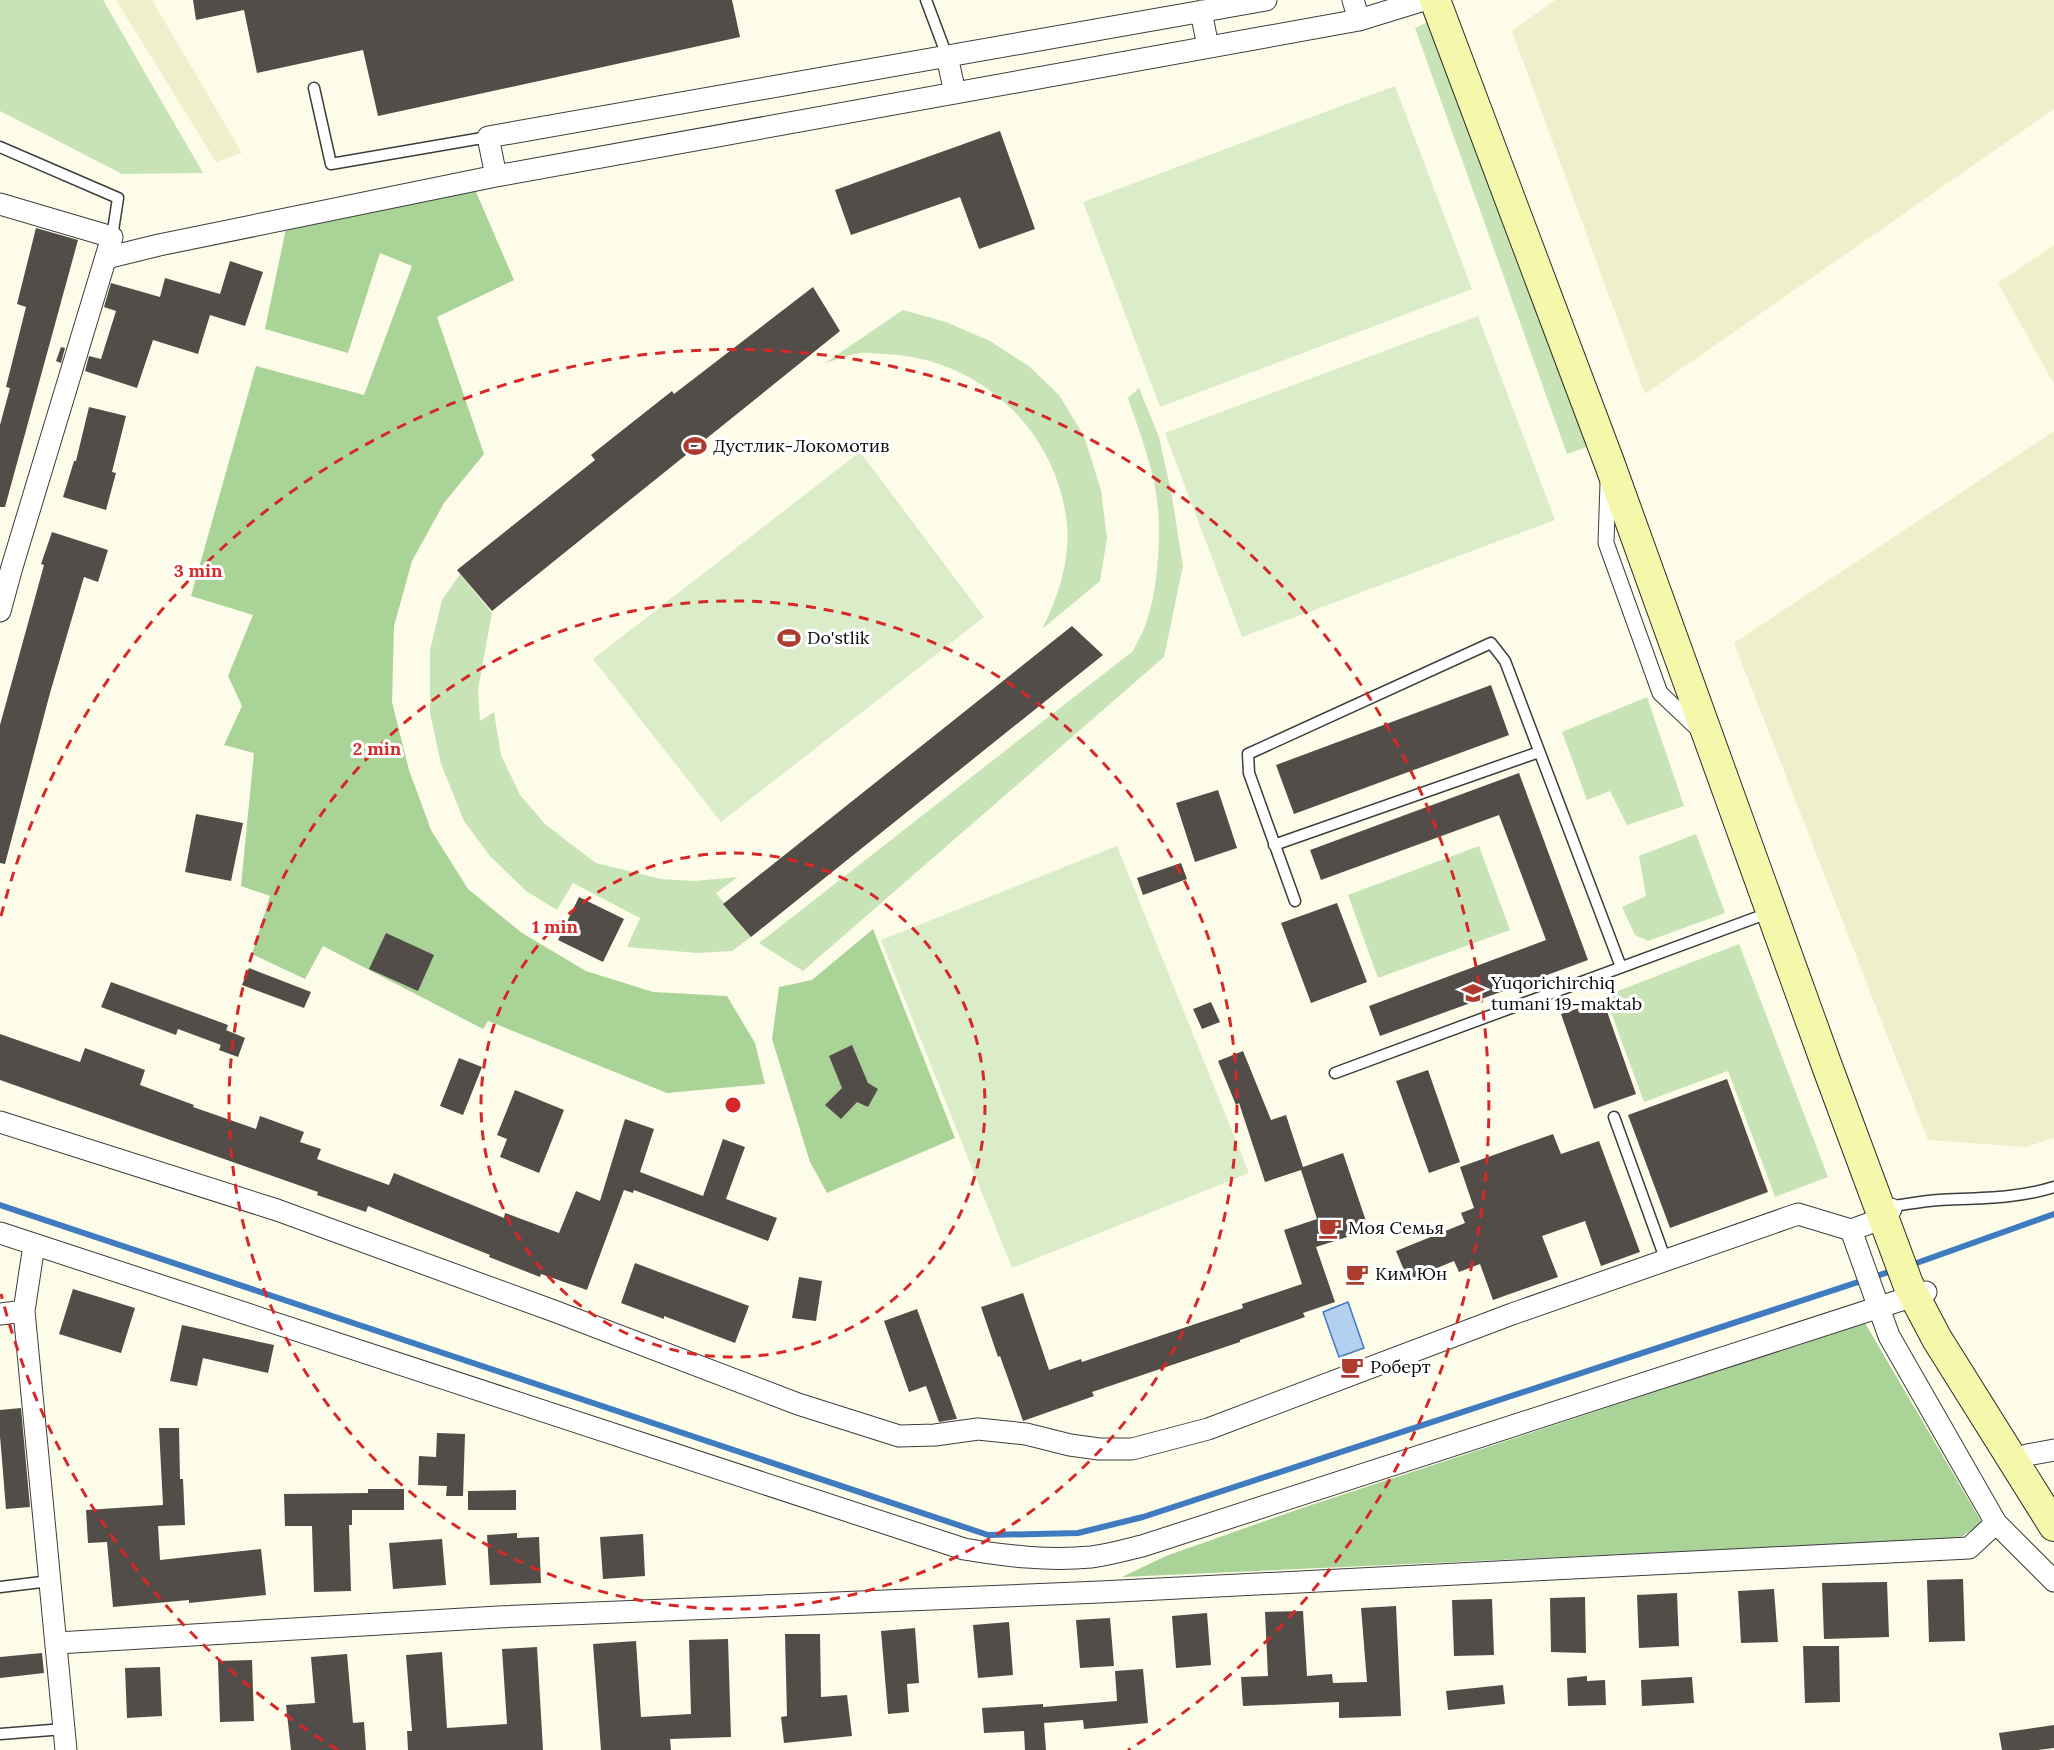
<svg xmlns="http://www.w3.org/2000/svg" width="2054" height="1750" viewBox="0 0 2054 1750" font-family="Lora,serif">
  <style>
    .farmland { fill: #eef0cc }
    .green { fill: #c8e4b7 }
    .forest { fill: #aad398 }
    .pitch { fill: #daecc8 }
    .water { fill: #b3d0f0; stroke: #407bc0; stroke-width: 1.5 }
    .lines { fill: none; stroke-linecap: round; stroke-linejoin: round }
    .stream { stroke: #407bc0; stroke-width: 6 }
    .building { fill: #524d48 }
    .service-casing { stroke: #3d3d3d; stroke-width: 13 }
    .pedestrian-casing { stroke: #3d3d3d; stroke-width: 17 }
    .minor-casing { stroke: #3d3d3d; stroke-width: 23 }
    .secondary-casing { stroke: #2c2c2c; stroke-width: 32 }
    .service { stroke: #fff; stroke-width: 10 }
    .pedestrian { stroke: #fff; stroke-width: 15 }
    .minor { stroke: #fff; stroke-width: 21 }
    .secondary { stroke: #f5f8aa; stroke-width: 30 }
    .ring { fill: none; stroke: #d62828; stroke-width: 3; stroke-dasharray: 10 8 }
    .labels { text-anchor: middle; stroke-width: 6; stroke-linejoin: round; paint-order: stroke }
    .poi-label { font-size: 18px; fill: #0a0a0a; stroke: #fff; text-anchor: start }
    .centre { fill: #d62828; stroke: #fff; stroke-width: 3 }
    .ring-label { font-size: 18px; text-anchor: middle; font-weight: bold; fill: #d62828; stroke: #fff; stroke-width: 6; stroke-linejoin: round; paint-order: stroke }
  </style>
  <rect width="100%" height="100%" fill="#fdfce9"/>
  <!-- farmland -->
  <path class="farmland" d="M116,0H152L242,153L216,162Z
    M1555,0H2054V109L1645,394L1512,31Z
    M2054,245V384L1998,283Z
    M2054,431V1138L2026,1147L1928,1140L1734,643Z"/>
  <!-- green -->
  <path class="green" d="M0,0H103L203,173L122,174L0,111Z
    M1430,21L1587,447L1567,454L1415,28Z
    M903,310L946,322L990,341L1030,367L1059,395L1084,436L1101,490L1107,538L1100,581L1042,629C1055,603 1065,576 1067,547C1069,531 1066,513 1062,497C1042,415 967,356 883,354C876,354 867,352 860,353C848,355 836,360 825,363Z
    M1139,388L1159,437L1171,491L1183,566L1164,657L803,971L759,943L1133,651C1137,643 1142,634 1145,626C1157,597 1161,540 1158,508C1155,471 1140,434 1128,398Z
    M460,574L492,613L478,689L480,721L494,712L501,755L520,795L546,825L596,863L661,879L694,881L738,877L716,893L751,937L732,951L697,953L627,947L640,918L573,883L557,910L526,891L490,856L464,821L441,764L430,713V650L442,600Z
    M1647,697L1684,806L1627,825L1610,791L1587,800L1562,732Z
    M1696,834L1725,913L1648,941L1635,935L1622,907L1646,896L1639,856Z
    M1479,846L1510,930L1378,978L1348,895Z
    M1739,944L1828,1177L1775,1197L1728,1071L1644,1102L1605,996Z"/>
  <!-- forest -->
  <path class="forest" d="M470,178L514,280L437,317L484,454L444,503L412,561L394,626L392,702L409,770L431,830L468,889L522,933L586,971L653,992L727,996L755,1043L765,1084L667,1093L488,1021L483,1029L323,946L305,979L252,954L270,896L241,886L254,753L224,745L242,706L228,676L253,615L191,596L256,366L364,395L412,266L380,253L348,353L265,329L289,214Z
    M873,929L955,1138L827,1193L810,1162L772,1039L779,987L812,980Z
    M1865,1323L1982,1523L1958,1539L1122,1577L1166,1556L1299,1509Z"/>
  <!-- pitch -->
  <path class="pitch" d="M1395,86L1472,289L1160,407L1083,202Z
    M1478,316L1555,520L1242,637L1165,433Z
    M860,452L984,617L721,822L593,659Z
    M1117,846L1249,1173L1012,1268L881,940Z"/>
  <!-- water -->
  <path class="water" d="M1348,1302L1364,1348L1339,1357L1323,1312Z"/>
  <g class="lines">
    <!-- stream -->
    <path class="stream" d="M0,1205L988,1535L1078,1533L1143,1517L1895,1270
      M1911,1265L2054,1214"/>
  </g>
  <!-- building -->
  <path class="building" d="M193,0H732L740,37L378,116L363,50L257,73L244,10L196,20Z
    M1000,131L1035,229L979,249L960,197L851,235L835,190Z
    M36,228L78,240L5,507H0V425L10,388L6,387L26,307L17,304Z
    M230,261L263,272L245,326L210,315L198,354L153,340L137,388L85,371L89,356L101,359L116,311L104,307L111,283L160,297L165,278L220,294Z
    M813,287L840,331L492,611L457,570L595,460L591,455L672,391L674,394Z
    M61,347L65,348L61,363L56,361Z
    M89,407L126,416L112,472L116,473L106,510L63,497L74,461H76Z
    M52,532L108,550L98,582L84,577L50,693L5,864L0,863V725L44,565L41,564Z
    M1072,626L1103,655L751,937L723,904Z
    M1491,685L1509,735L1294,814L1276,765Z
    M1519,773L1588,960L1380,1036L1369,1006L1546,940L1499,815L1321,880L1310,850Z
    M1218,790L1237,848L1195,862L1176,803Z
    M196,814L243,823L231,881L185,872Z
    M1181,863L1187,879L1143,895L1137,878Z
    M579,897L624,919L603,962L558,940Z
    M1337,903L1367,982L1311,1003L1281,923Z
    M386,933L434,955L418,991L369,969Z
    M249,968L311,992L304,1008L242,985Z
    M111,982L228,1025L221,1045L178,1029L176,1035L101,1007Z
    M1603,1000L1636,1094L1594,1109L1561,1014Z
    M1211,1002L1220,1022L1202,1029L1193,1009Z
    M226,1030L245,1038L238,1057L219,1050Z
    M0,1034L80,1062L85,1048L145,1070L140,1085L194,1105L193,1107L256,1129L260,1116L304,1132L300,1142L321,1149L317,1159L389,1185L394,1173L504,1218L505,1213L559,1233L576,1191L600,1201L625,1119L654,1129L640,1172L703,1196L723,1139L745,1147L726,1199L777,1218L768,1241L634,1190L633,1193L624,1190L587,1290L541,1274L540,1277L489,1257L490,1255L368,1206L366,1212L317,1195L318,1192L0,1080Z
    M852,1045L868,1083L878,1089L868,1107L857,1102L841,1119L825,1105L842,1088L829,1056Z
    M1243,1051L1271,1120L1286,1115L1303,1167L1343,1153L1369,1230L1316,1247L1335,1302L1303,1313L1305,1317L1240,1340V1342L1092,1392L1094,1396L1023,1421L1000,1356L998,1357L981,1307L1023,1293L1049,1370L1081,1359L1082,1362L1243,1308L1242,1304L1302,1284L1284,1230L1317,1219L1301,1170L1265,1182L1239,1103L1236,1105L1218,1061Z
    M459,1058L482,1067L463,1115L440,1106Z
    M1428,1070L1460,1162L1429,1173L1396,1081Z
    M1727,1079L1768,1192L1670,1228L1628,1115Z
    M515,1090L564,1110L539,1173L500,1157L507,1139L497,1135Z
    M1553,1134L1561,1154L1599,1141L1640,1252L1601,1266L1585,1221L1542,1236L1558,1277L1493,1300L1480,1264L1459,1272L1454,1261L1408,1280L1396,1251L1465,1223L1461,1213L1474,1208L1460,1167Z
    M635,1263L749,1306L735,1343L664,1316V1319L621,1303Z
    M799,1277L822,1281L816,1321L792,1318Z
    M73,1289L135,1308L121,1353L59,1334Z
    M917,1309L957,1419H956L939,1422L926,1386L909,1392L884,1321Z
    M182,1325L274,1345L268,1373L203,1358L197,1386L170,1381Z
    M21,1408L30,1507L6,1509L0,1436V1410Z
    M159,1428H179L180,1479H183L185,1525L158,1526L160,1560L261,1549L266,1595L189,1603V1600L113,1607L107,1542L88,1543L86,1510L163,1505Z
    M437,1433L465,1434L463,1496H446L447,1486L418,1485L419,1456L436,1457Z
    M368,1489H404V1510H352V1525H349L351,1591L314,1592L312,1526H285L284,1494L368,1493Z
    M516,1490V1510H468V1491Z
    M517,1533V1538L539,1537L541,1583L490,1585L487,1535Z
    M643,1534L645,1576L603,1579L600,1537Z
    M442,1539L446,1585L393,1589L389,1543Z
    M1963,1579L1965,1641L1929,1642L1927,1580Z
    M1887,1582L1889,1637L1824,1639L1822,1583Z
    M1774,1589L1778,1642L1741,1643L1738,1591Z
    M1677,1593L1679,1646L1639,1648L1637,1595Z
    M1585,1597L1586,1653L1551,1652L1550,1598Z
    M1492,1599L1494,1655L1454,1656L1452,1600Z
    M1396,1606L1401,1716L1339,1718V1702L1243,1706L1241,1677L1268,1676L1265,1612L1303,1611L1307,1676L1332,1674L1333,1683L1367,1682L1361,1608Z
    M1207,1613L1211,1665L1176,1668L1172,1616Z
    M1110,1618L1114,1666L1080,1668L1076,1620Z
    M1009,1622L1013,1675L978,1678L973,1625Z
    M915,1628L919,1683L907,1684L909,1712L888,1714L881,1631Z
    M785,1634H820L821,1697L847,1695L852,1736L784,1743L781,1717L787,1716Z
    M728,1639L731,1737L670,1739L671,1750H601L593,1644L636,1641L641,1717L691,1714L689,1640Z
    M1803,1646H1839L1840,1702L1805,1703Z
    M537,1647L543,1750H408L407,1731H412L406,1655L442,1652L447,1728L507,1724L502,1649Z
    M42,1653L44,1673L0,1678V1657Z
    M347,1654L353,1723L364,1722L366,1750H291L286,1705L315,1703L311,1657Z
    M252,1660L254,1721L220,1722L218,1661Z
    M160,1667L162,1716L127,1718L125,1668Z
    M1143,1669L1148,1723L1084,1729L1083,1720L1044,1723L1046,1750H1025L1024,1731L984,1733L982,1708L1043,1704V1707L1117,1701L1115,1671Z
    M1587,1676V1681L1605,1680L1606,1705L1568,1706L1567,1678Z
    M1692,1677L1694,1703L1642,1706L1641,1680Z
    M1503,1685L1505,1704L1448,1710L1446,1691Z
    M2054,1725V1748L2038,1750H2002L1999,1733Z"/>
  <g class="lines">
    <!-- service casing -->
    <g class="service-casing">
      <path id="service" d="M926,0L947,56
        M314,88L331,164L488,137
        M0,147L118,198L112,237
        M1274,845L1539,752
        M1295,901L1249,773L1248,754L1491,643L1505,661L1621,967
        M1335,1073L1771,912
        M1614,1117L1666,1261
        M1889,1204L1893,1206C1908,1204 1924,1201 1939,1200C1978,1198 2016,1199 2054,1187
        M0,1587L50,1581
        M0,1734L64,1729"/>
    </g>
    <!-- pedestrian casing -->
    <g class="pedestrian-casing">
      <path id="pedestrian" d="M1608,483L1606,543L1660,693L1699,730"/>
    </g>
    <!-- minor casing -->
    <g class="minor-casing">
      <path id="minor" d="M1353,0L1359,20
        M1201,11L1208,47
        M947,56L955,93
        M496,176L488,137L1266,0
        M0,204L112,237L12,567L0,611
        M106,258L159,245L496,176L1359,20L1424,0
        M0,1122L277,1210L554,1311L798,1404L899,1436L935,1435L978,1429L1026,1434L1070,1445L1099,1449H1132L1208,1429L1512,1314L1798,1214L1851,1230L1884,1218L1891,1209
        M1851,1230L1889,1336L1996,1523L2054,1581
        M0,1233L964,1549C1006,1556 1048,1561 1091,1557C1108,1555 1125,1550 1142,1546L1926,1292
        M34,1245L24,1311L66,1750
        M0,1314L24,1311
        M2014,1463L2027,1455L2054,1450
        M57,1643L498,1617L1100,1592L1969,1548L1996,1523"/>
    </g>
    <!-- secondary casing -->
    <g class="secondary-casing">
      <path id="secondary" d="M1435,0L1609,462L1827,1066L1908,1284L1937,1339L2054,1526"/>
    </g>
    <!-- service -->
    <use href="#service" class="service"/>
    <!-- pedestrian -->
    <use href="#pedestrian" class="pedestrian"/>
    <!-- minor -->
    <use href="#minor" class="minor"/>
    <!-- secondary -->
    <use href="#secondary" class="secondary"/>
  </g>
  <!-- distance rings -->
  <g class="ring">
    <circle cx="733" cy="1105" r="252"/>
    <circle cx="733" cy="1105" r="504"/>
    <path d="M338 1750A756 756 0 0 1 1 1294M1 916A756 756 0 1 1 1128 1750"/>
  </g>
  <!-- icons -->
  <defs>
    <g id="stadium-bare" transform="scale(1.8)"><path d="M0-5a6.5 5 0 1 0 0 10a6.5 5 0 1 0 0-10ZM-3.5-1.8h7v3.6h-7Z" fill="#ad3c2f" stroke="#fff" stroke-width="2.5" paint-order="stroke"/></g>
    <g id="school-bare" transform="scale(1.8)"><path d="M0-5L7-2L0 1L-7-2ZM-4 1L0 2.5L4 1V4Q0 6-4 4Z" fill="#ad3c2f" stroke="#fff" stroke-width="2.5" paint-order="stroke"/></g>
    <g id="cafe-bare" transform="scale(1.8)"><path d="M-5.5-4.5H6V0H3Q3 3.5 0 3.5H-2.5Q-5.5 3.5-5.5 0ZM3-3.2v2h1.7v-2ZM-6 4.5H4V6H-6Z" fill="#ad3c2f" stroke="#fff" stroke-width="2.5" paint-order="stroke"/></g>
  </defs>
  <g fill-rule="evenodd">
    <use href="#stadium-bare" x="695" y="446"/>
    <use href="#stadium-bare" x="789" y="638"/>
    <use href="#school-bare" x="1473" y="993"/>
    <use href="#cafe-bare" x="1330" y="1228"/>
    <use href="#cafe-bare" x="1357" y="1274"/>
    <use href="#cafe-bare" x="1352" y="1367"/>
  </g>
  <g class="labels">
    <!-- poi labels -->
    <g class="poi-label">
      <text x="713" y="452">Дустлик-Локомотив</text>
      <text x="807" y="644">Do'stlik</text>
      <text x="1491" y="989">Yuqorichirchiq<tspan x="1491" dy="21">tumani 19-maktab</tspan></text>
      <text x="1348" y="1234">Моя Семья</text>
      <text x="1375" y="1280">Ким Юн</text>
      <text x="1370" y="1373">Роберт</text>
    </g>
  </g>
  <circle cx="733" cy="1105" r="9" class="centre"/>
  <g class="ring-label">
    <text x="198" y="577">3 min</text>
    <text x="377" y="755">2 min</text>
    <text x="555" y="933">1 min</text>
  </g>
</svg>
